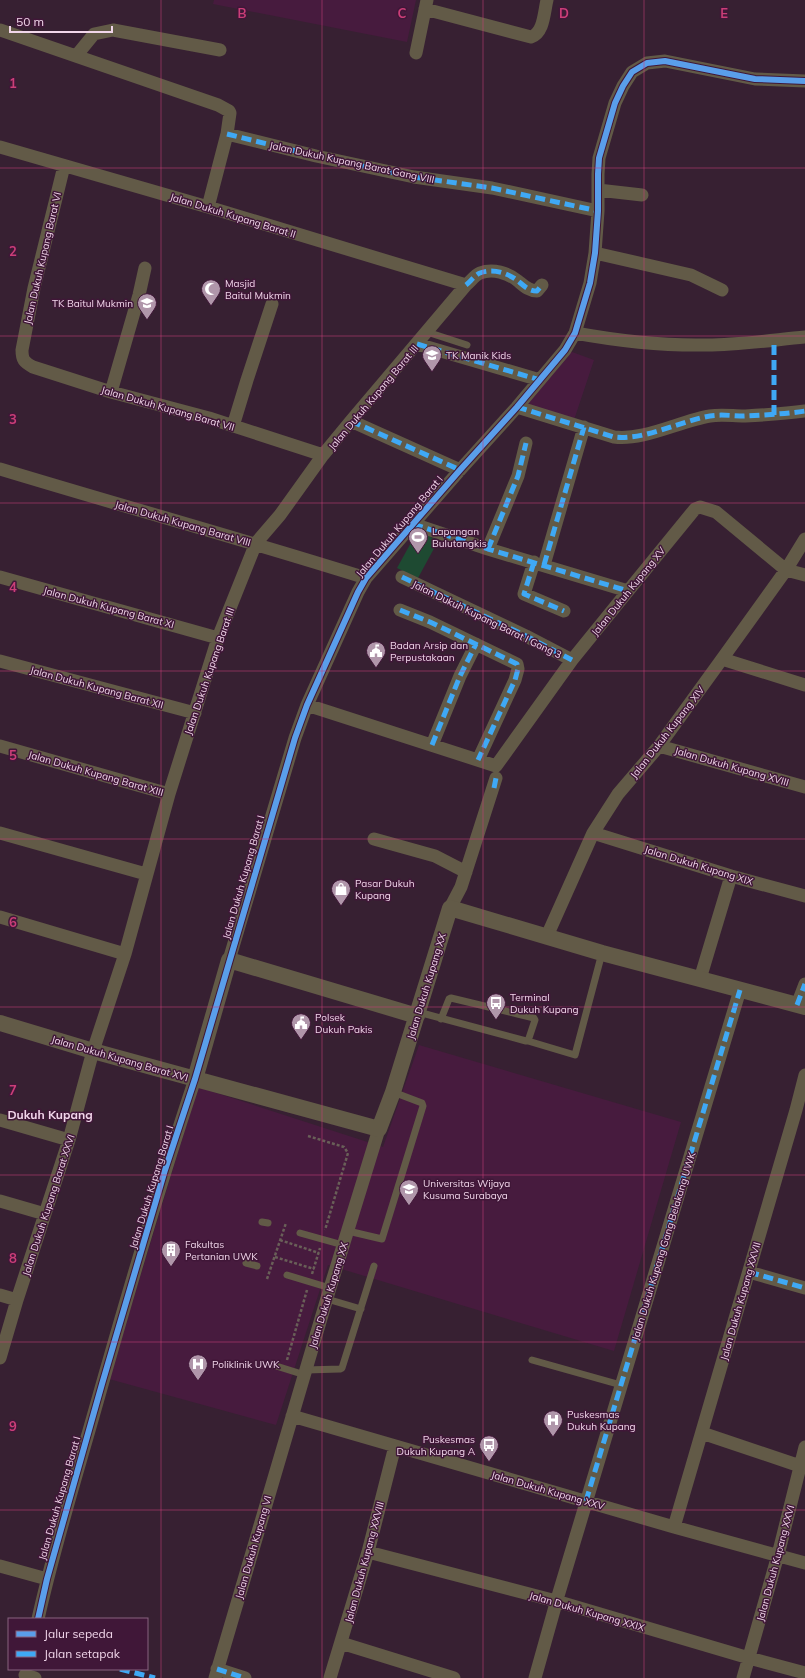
<svg xmlns="http://www.w3.org/2000/svg" width="805" height="1678" viewBox="0 0 805 1678" font-family="Mulish,sans-serif">
  <style>
    .built { fill: #471b3e }
    .park { fill: #1e4a32 }
    .lines { fill: none; stroke-linecap: round; stroke-linejoin: round }
    .path { stroke: #695f58; stroke-width: 2.5; stroke-dasharray: 3 2; stroke-linecap: butt }
    .service { stroke: #625a47; stroke-width: 7 }
    .minor { stroke: #625a47; stroke-width: 13 }
    .tertiary { stroke: #625a47; stroke-width: 16 }
    .quiet { stroke: #3fa9f5; stroke-width: 5; stroke-dasharray: 10 5; stroke-linecap: butt }
    .cycleway-casing { stroke: #401738; stroke-width: 8 }
    .cycleway { stroke: #5a9eea; stroke-width: 6 }
    .grid { fill: none; stroke: #cb3e78; stroke-width: 1; stroke-opacity: 0.55 }
    .labels { text-anchor: middle; stroke-width: 3; stroke-linejoin: round; paint-order: stroke }
    .street-label { font-size: 10px; fill: #f1d6ea; stroke: #401738 }
    .poi-label { font-size: 10px; fill: #f1d6ea; stroke: #401738; text-anchor: start }
    .quarter-label { font-size: 12px; font-weight: bold; fill: #f1d6ea; stroke: #401738 }
    .grid-label { font-size: 13px; text-anchor: middle; font-weight: bold; fill: #cb3e78; stroke: #401738; stroke-width: 3; stroke-linejoin: round; paint-order: stroke }
  </style>
  <rect width="100%" height="100%" fill="#372032"/>
  <!-- built -->
  <path class="built" d="M214,0H416L407,42L213,4Z
    M564,349L594,360L573,423L522,407Z
    M419,1045L681,1122L614,1351L328,1265L276,1425L109,1379L198,1087L383,1147Z"/>
  <!-- park -->
  <path class="park" d="M418,530L438,541L418,578L397,568Z"/>
  <g class="lines">
    <!-- path -->
    <path class="path" d="M308,1136L344,1147L348,1153L325,1230
      M280,1240L319,1253
      M275,1257L314,1269
      M312,1274L320,1248
      M267,1279L286,1223
      M287,1360L307,1290"/>
    <!-- service -->
    <path class="service" d="M427,332L467,345
      M418,1012L526,1041H528L535,1020L534,1018L451,998L449,999L441,1019
      M528,1041L575,1055L602,953
      M262,1222L268,1223
      M348,1231L382,1239L423,1106L422,1103L393,1092
      M300,1233L343,1245
      M246,1263L257,1266
      M287,1275L330,1288
      M327,1299L361,1309
      M532,1360L621,1385
      M273,1365L305,1375
      M306,1370L340,1369L342,1368L374,1266"/>
    <!-- minor -->
    <path class="minor" d="M425,9L531,37C544,33 544,12 547,0
      M0,30L218,105L229,111L230,113L227,134L208,207
      M416,53L427,0
      M76,56L94,34L113,30L220,50
      M227,134L316,156L414,177L492,188L598,211
      M0,147L208,207L466,285
      M64,166L34,288L22,350C22,360 24,362 33,367L111,392L209,418L323,455
      M598,190L642,195
      M595,253L691,275L722,290
      M575,333C619,341 663,346 707,345C739,345 773,340 805,337
      M417,344L540,380
      M111,392L139,295L145,268
      M517,407L614,437C643,441 680,421 710,416C721,414 733,416 744,416C764,415 785,414 805,411
      M351,421L460,470
      M233,426L247,380L272,304
      M0,469C122,506 245,540 366,578
      M413,524L488,549L628,591
      M488,549L518,476L526,443
      M534,562L524,594L564,611
      M544,565L584,427
      M0,577L218,638
      M402,577L526,636L572,660
      M400,610L430,622L517,664L518,669L515,680L478,760
      M722,659L805,685
      M0,661L195,713
      M307,705L496,766L572,660L628,591L695,509L700,507L716,512L786,570L805,575
      M432,745L460,676L476,644
      M0,746L169,794
      M659,746L805,787
      M0,833L146,874
      M593,833L731,876L805,896
      M374,839L435,856L466,872
      M450,908L461,887L496,778
      M0,917L125,954
      M547,936L593,833L618,794L659,746L722,659L786,570L805,539
      M229,960L295,738L307,705L358,592L366,578L460,470L517,407L565,350L575,333L590,283L595,253L598,211V174L599,158L615,103L623,86L632,72L647,63L665,61L755,79L805,81
      M700,979L731,876
      M797,1005L805,984
      M0,1120L69,1140
      M0,1201L45,1214
      M749,1272L805,1288
      M0,1295L17,1300
      M0,1358L17,1300L69,1140L93,1051L125,954L169,794L218,638L256,543L280,515L323,455L351,421L466,285C470,282 475,275 480,273C493,268 508,273 518,281C524,286 529,291 537,291L542,285
      M292,1416L674,1527L805,1563
      M702,1433L800,1466
      M674,1527L796,1110L805,1075
      M368,1552L556,1601L749,1658L805,1673
      M0,1566L47,1579
      M38,1619C54,1547 76,1477 96,1406C127,1296 159,1187 195,1079
      M341,1643L454,1678
      M217,1669L245,1678
      M25,1675L35,1678
      M215,1678L330,1288L379,1129
      M330,1678L368,1552L395,1446
      M535,1678L558,1596L740,990
      M743,1678L778,1555L805,1447"/>
    <!-- tertiary -->
    <path class="tertiary" d="M0,1023L93,1051L379,1129L393,1092L450,908L602,953L805,1007
      M195,1079L229,960L417,1016"/>
    <!-- quiet -->
    <path class="quiet" d="M227,134L316,156L414,177L492,188L598,211
      M466,285C470,282 475,275 480,273C493,268 508,273 518,281C524,286 529,291 537,291L542,285
      M417,344L540,380
      M517,407L614,437C643,441 680,421 710,416C721,414 733,416 744,416C764,415 785,414 805,411
      M774,415V340
      M351,421L460,470
      M413,524L488,549L628,591
      M488,549L518,476L526,443
      M534,562L524,594L564,611
      M544,565L584,427
      M402,577L526,636L572,660
      M400,610L430,622L517,664L518,669L515,680L478,760
      M432,745L460,676L476,644
      M494,788L496,778
      M797,1005L805,984
      M749,1272L805,1288
      M586,1501L740,990
      M120,1669L155,1678
      M217,1669L245,1678"/>
    <!-- cycleway casing -->
    <g class="cycleway-casing">
      <path id="cycleway" d="M38,1619L47,1579L102,1384L165,1170L195,1079L295,738L307,705L358,592L366,578L460,470L517,407L565,350L575,333L590,283L595,253L598,211V174L599,158L615,103L623,86L632,72L647,63L665,61L755,79L805,81"/>
    </g>
    <!-- cycleway -->
    <use href="#cycleway" class="cycleway"/>
  </g>
  <!-- grid -->
  <path class="grid" d="M161,0V1678M322,0V1678M483,0V1678M644,0V1678M0,168H805M0,336H805M0,503H805M0,671H805M0,839H805M0,1007H805M0,1175H805M0,1342H805M0,1510H805"/>
  <!-- icons -->
  <defs>
    <g id="mosque-pin" transform="scale(1)"><path d="M0 17L-7.5 6A9.5 9.5 0 1 1 7.5 6Z" fill="#b096aa" stroke="#401738"/><path d="M3.5-4.9A6 6 0 1 0 3.5 4.9A5 5 0 1 1 3.5-4.9Z" fill="#fff"/></g>
    <g id="school-pin" transform="scale(1)"><path d="M0 17L-7.5 6A9.5 9.5 0 1 1 7.5 6Z" fill="#b096aa" stroke="#401738"/><path d="M0-5L7-2L0 1L-7-2ZM-4 1L0 2.5L4 1V4Q0 6-4 4Z" fill="#fff"/></g>
    <g id="stadium-pin" transform="scale(1)"><path d="M0 17L-7.5 6A9.5 9.5 0 1 1 7.5 6Z" fill="#b096aa" stroke="#401738"/><path d="M0-5a6.5 5 0 1 0 0 10a6.5 5 0 1 0 0-10ZM-3.5-1.8h7v3.6h-7Z" fill="#fff"/></g>
    <g id="civic-pin" transform="scale(1)"><path d="M0 17L-7.5 6A9.5 9.5 0 1 1 7.5 6Z" fill="#b096aa" stroke="#401738"/><path d="M-.6-6.5H3V-4.5H.6V-3L4-1V1h2V6H-6V1h2V-1L-.6-3ZM-1.2 2.5V6h2.4V2.5Z" fill="#fff"/></g>
    <g id="shop-pin" transform="scale(1)"><path d="M0 17L-7.5 6A9.5 9.5 0 1 1 7.5 6Z" fill="#b096aa" stroke="#401738"/><path d="M-5-2.5h2.3a2.7 3.5 0 0 1 5.4 0H5L5.5 6h-11ZM-1.5-2.5h3a1.5 2.3 0 0 0-3 0Z" fill="#fff"/></g>
    <g id="bus-pin" transform="scale(1)"><path d="M0 17L-7.5 6A9.5 9.5 0 1 1 7.5 6Z" fill="#b096aa" stroke="#401738"/><path d="M-5-6H5V4H4V6H2V4H-2V6H-4V4H-5ZM-3.5-4V0h7V-4ZM-3.5 1.2v1.5H-2V1.2ZM2 1.2v1.5H3.5V1.2Z" fill="#fff"/></g>
    <g id="university-pin" transform="scale(1)"><path d="M0 17L-7.5 6A9.5 9.5 0 1 1 7.5 6Z" fill="#b096aa" stroke="#401738"/><path d="M0-5L7-2L0 1L-7-2ZM-4 1L0 2.5L4 1V4Q0 6-4 4Z" fill="#fff"/></g>
    <g id="building-pin" transform="scale(1)"><path d="M0 17L-7.5 6A9.5 9.5 0 1 1 7.5 6Z" fill="#b096aa" stroke="#401738"/><path d="M-4-6H4V6H1V3H-1V6H-4ZM-2.5-4.3h1.7v1.8h-1.7ZM.8-4.3h1.7v1.8H.8ZM-2.5-1h1.7V.8h-1.7ZM.8-1h1.7V.8H.8Z" fill="#fff"/></g>
    <g id="hospital-pin" transform="scale(1)"><path d="M0 17L-7.5 6A9.5 9.5 0 1 1 7.5 6Z" fill="#b096aa" stroke="#401738"/><path d="M-5-5h3v3.5h4V-5h3V5h-3V1.5h-4V5h-3Z" fill="#fff"/></g>
  </defs>
  <g fill-rule="evenodd">
    <use href="#mosque-pin" x="211" y="289"/>
    <use href="#school-pin" x="147" y="303"/>
    <use href="#school-pin" x="432" y="355"/>
    <use href="#stadium-pin" x="418" y="537"/>
    <use href="#civic-pin" x="376" y="651"/>
    <use href="#shop-pin" x="341" y="889"/>
    <use href="#bus-pin" x="496" y="1003"/>
    <use href="#civic-pin" x="301" y="1023"/>
    <use href="#university-pin" x="409" y="1189"/>
    <use href="#building-pin" x="171" y="1250"/>
    <use href="#hospital-pin" x="198" y="1364"/>
    <use href="#hospital-pin" x="553" y="1420"/>
    <use href="#bus-pin" x="489" y="1445"/>
  </g>
  <g class="labels">
    <!-- street labels -->
    <g class="street-label">
      <text transform="translate(352 162) rotate(12)" y="4">Jalan Dukuh Kupang Barat Gang VIII</text>
      <text transform="translate(233 215) rotate(17)" y="4">Jalan Dukuh Kupang Barat II</text>
      <text transform="translate(42 258) rotate(-77)" y="4">Jalan Dukuh Kupang Barat VI</text>
      <text transform="translate(373 397) rotate(-50)" y="4">Jalan Dukuh Kupang Barat III</text>
      <text transform="translate(168 408) rotate(16)" y="4">Jalan Dukuh Kupang Barat VII</text>
      <text transform="translate(183 523) rotate(16)" y="4">Jalan Dukuh Kupang Barat VIII</text>
      <text transform="translate(399 526) rotate(-50)" y="4">Jalan Dukuh Kupang Barat I</text>
      <text transform="translate(628 591) rotate(-51)" y="4">Jalan Dukuh Kupang XV</text>
      <text transform="translate(109 607) rotate(15)" y="4">Jalan Dukuh Kupang Barat XI</text>
      <text transform="translate(487 619) rotate(26)" y="4">Jalan Dukuh Kupang Barat I Gang 3</text>
      <text transform="translate(209 671) rotate(-71)" y="4">Jalan Dukuh Kupang Barat III</text>
      <text transform="translate(97 687) rotate(15)" y="4">Jalan Dukuh Kupang Barat XII</text>
      <text transform="translate(667 732) rotate(-52)" y="4">Jalan Dukuh Kupang XIV</text>
      <text transform="translate(732 766) rotate(16)" y="4">Jalan Dukuh Kupang XVIII</text>
      <text transform="translate(96 773) rotate(16)" y="4">Jalan Dukuh Kupang Barat XIII</text>
      <text transform="translate(699 865) rotate(17)" y="4">Jalan Dukuh Kupang XIX</text>
      <text transform="translate(243 877) rotate(-74)" y="4">Jalan Dukuh Kupang Barat I</text>
      <text transform="translate(426 986) rotate(-73)" y="4">Jalan Dukuh Kupang XX</text>
      <text transform="translate(120 1058) rotate(16)" y="4">Jalan Dukuh Kupang Barat XVI</text>
      <text transform="translate(151 1187) rotate(-73)" y="4">Jalan Dukuh Kupang Barat I</text>
      <text transform="translate(48 1205) rotate(-72)" y="4">Jalan Dukuh Kupang Barat XXVI</text>
      <text transform="translate(663 1246) rotate(-73)" y="4">Jalan Dukuh Kupang Gang Belakang UWK</text>
      <text transform="translate(328 1295) rotate(-73)" y="4">Jalan Dukuh Kupang XX</text>
      <text transform="translate(740 1301) rotate(-74)" y="4">Jalan Dukuh Kupang XXVII</text>
      <text transform="translate(548 1490) rotate(16)" y="4">Jalan Dukuh Kupang XXV</text>
      <text transform="translate(59 1498) rotate(-74)" y="4">Jalan Dukuh Kupang Barat I</text>
      <text transform="translate(253 1547) rotate(-74)" y="4">Jalan Dukuh Kupang VI</text>
      <text transform="translate(364 1562) rotate(-75)" y="4">Jalan Dukuh Kupang XXVIII</text>
      <text transform="translate(775 1563) rotate(-75)" y="4">Jalan Dukuh Kupang XXVI</text>
      <text transform="translate(587 1611) rotate(16)" y="4">Jalan Dukuh Kupang XXIX</text>
    </g>
    <!-- poi labels -->
    <g class="poi-label">
      <text x="225" y="287">Masjid<tspan x="225" dy="12">Baitul Mukmin</tspan></text>
      <text x="133" y="307" text-anchor="end">TK Baitul Mukmin</text>
      <text x="446" y="359">TK Manik Kids</text>
      <text x="432" y="535">Lapangan<tspan x="432" dy="12">Bulutangkis</tspan></text>
      <text x="390" y="649">Badan Arsip dan<tspan x="390" dy="12">Perpustakaan</tspan></text>
      <text x="355" y="887">Pasar Dukuh<tspan x="355" dy="12">Kupang</tspan></text>
      <text x="510" y="1001">Terminal<tspan x="510" dy="12">Dukuh Kupang</tspan></text>
      <text x="315" y="1021">Polsek<tspan x="315" dy="12">Dukuh Pakis</tspan></text>
      <text x="423" y="1187">Universitas Wijaya<tspan x="423" dy="12">Kusuma Surabaya</tspan></text>
      <text x="185" y="1248">Fakultas<tspan x="185" dy="12">Pertanian UWK</tspan></text>
      <text x="212" y="1368">Poliklinik UWK</text>
      <text x="567" y="1418">Puskesmas<tspan x="567" dy="12">Dukuh Kupang</tspan></text>
      <text x="475" y="1443" text-anchor="end">Puskesmas<tspan x="475" dy="12">Dukuh Kupang A</tspan></text>
    </g>
    <!-- quarter labels -->
    <g class="quarter-label">
      <text x="50" y="1119">Dukuh Kupang</text>
    </g>
  </g>
  <g class="grid-label">
    <text x="242" y="18">B</text>
    <text x="402" y="18">C</text>
    <text x="564" y="18">D</text>
    <text x="724" y="18">E</text>
    <text x="13" y="88">1</text>
    <text x="13" y="256">2</text>
    <text x="13" y="424">3</text>
    <text x="13" y="592">4</text>
    <text x="13" y="760">5</text>
    <text x="13" y="927">6</text>
    <text x="13" y="1095">7</text>
    <text x="13" y="1263">8</text>
    <text x="13" y="1431">9</text>
  </g>
  <!-- legend -->
  <rect x="8" y="1618" width="140" height="52" fill="#401738" stroke="#87637f"/>
  <rect x="16" y="1631" width="20" height="6" fill="#5a9eea" stroke="#87637f"/>
  <text x="44" y="1638" font-size="12" fill="#f1d6ea">Jalur sepeda</text>
  <rect x="16" y="1651" width="20" height="6" fill="#3fa9f5" stroke="#87637f"/>
  <text x="44" y="1658" font-size="12" fill="#f1d6ea">Jalan setapak</text>
  <!-- scale -->
  <path d="M10 26v6h102v-6" fill="none" stroke="#f1d6ea" stroke-width="2"/>
  <text x="16" y="26" font-size="12" fill="#f1d6ea" stroke="#401738" stroke-width="3" paint-order="stroke">50 m</text>
</svg>
